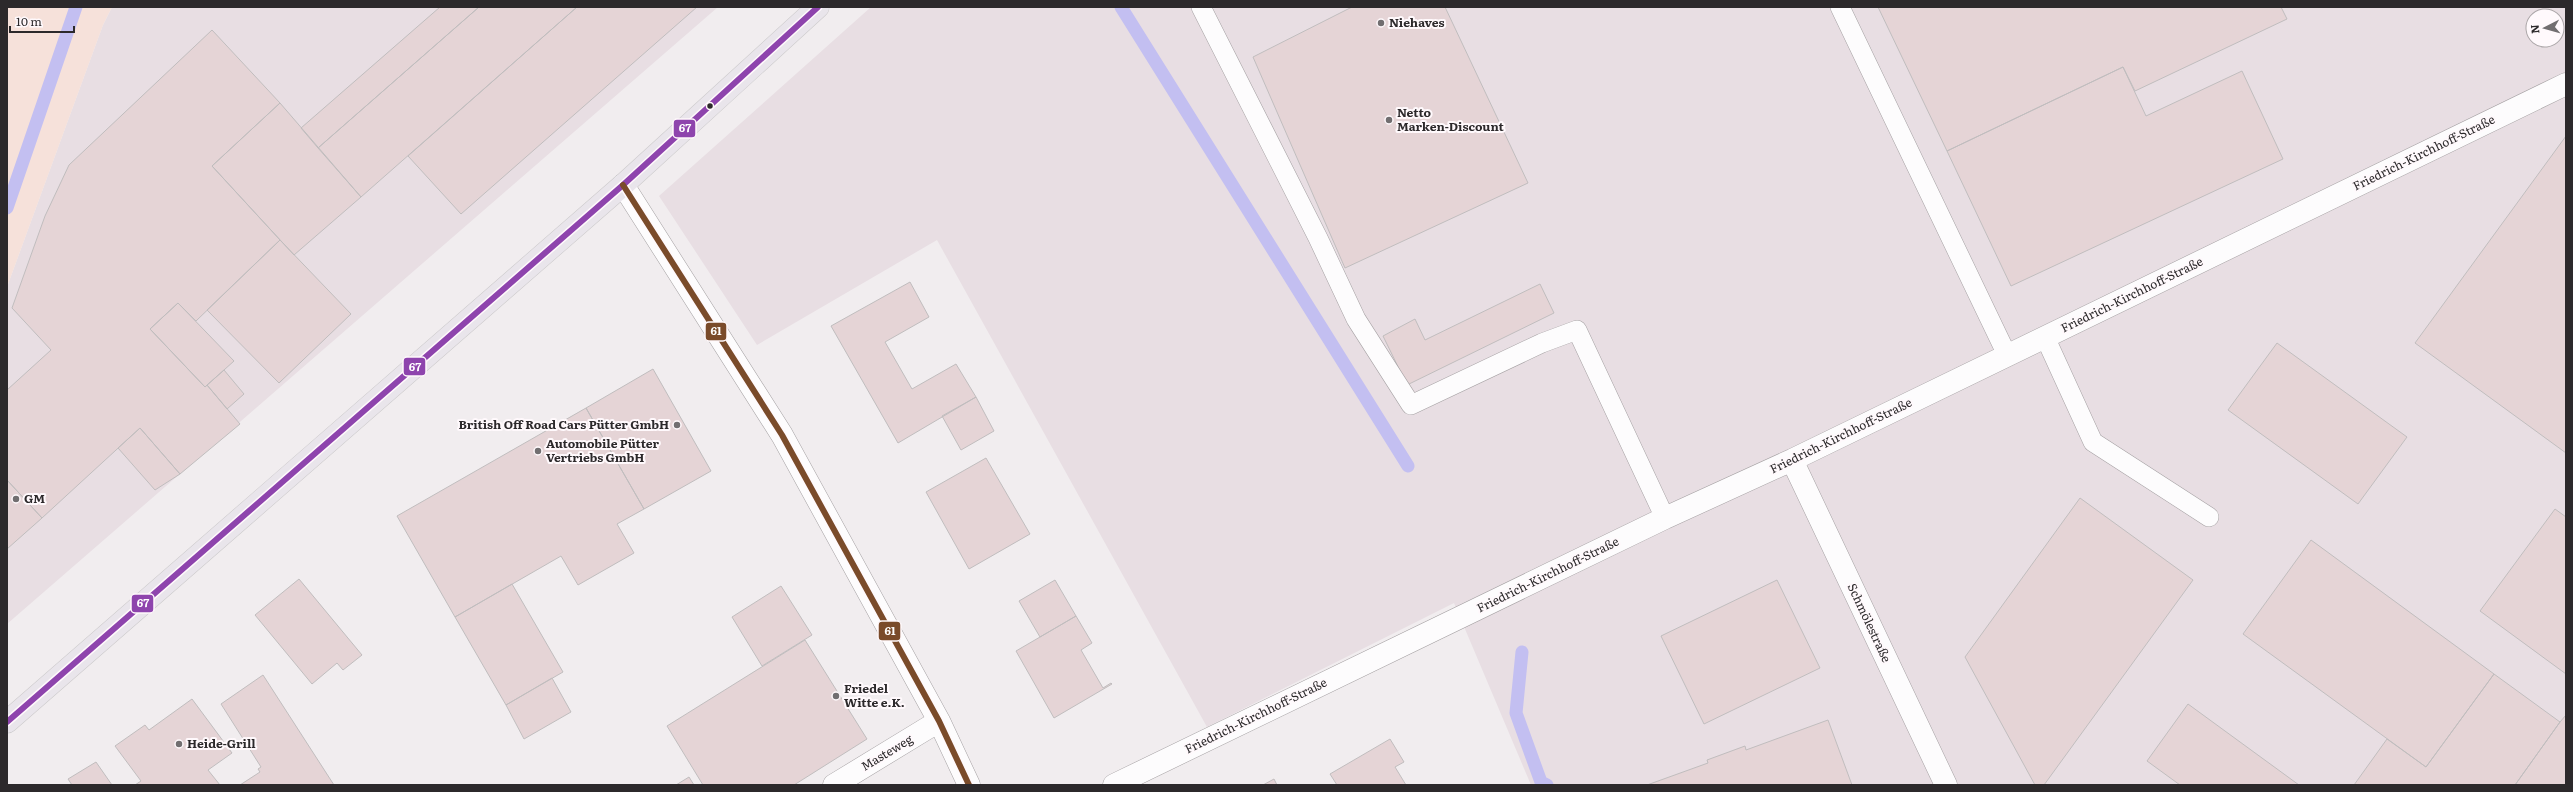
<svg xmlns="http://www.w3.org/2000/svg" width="2573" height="792" viewBox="0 0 2573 792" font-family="Literata,serif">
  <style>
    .built { fill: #e8dee3; fill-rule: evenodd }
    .green { fill: #f6e1da }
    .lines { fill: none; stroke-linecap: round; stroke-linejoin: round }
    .stream { stroke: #c3bff1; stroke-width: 13 }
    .building { fill: #e5d4d6; stroke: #c0bdbe }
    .service-casing { stroke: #a5a1a3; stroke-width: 20 }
    .minor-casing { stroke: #a5a1a3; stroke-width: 23 }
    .primary-casing { stroke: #cccacb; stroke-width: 23 }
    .service { stroke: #fdfcfd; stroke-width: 19 }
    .minor { stroke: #fdfcfd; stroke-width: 22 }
    .primary { stroke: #e9e5eb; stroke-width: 22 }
    .bus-1-casing { stroke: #fff9fc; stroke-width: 9 }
    .bus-2-casing { stroke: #fff9fc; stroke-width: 9 }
    .bus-1 { stroke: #8e44ad; stroke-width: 6 }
    .bus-2 { stroke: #7a4b2a; stroke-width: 6 }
    .poi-dot { fill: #716e70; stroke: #fff9fc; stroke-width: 1.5 }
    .bus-dot { fill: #2c292b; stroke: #fff9fc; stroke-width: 1.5 }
    .labels { text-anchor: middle; stroke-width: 4; stroke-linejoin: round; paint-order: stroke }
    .poi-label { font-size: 12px; font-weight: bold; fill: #2c292b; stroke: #fff9fc; text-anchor: start }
    .street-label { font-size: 12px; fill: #2c292b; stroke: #fff9fc }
    .line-badge { stroke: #fff9fc; stroke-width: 1.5 }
    .badge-label { font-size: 11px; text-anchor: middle; font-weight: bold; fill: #fff }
  </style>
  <rect width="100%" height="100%" fill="#f1edef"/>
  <!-- built -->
  <path class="built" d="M112,7H718L7,624V287L103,25Z
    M871,7H2566V785H1531L1454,603L1207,727L937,240L757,345L659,196ZM2533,16H2557V40H2533Z"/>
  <!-- green -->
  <path class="green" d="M7,7H112L103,25L7,287Z"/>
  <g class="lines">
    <!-- stream -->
    <path class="stream" d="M1121,7L1408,466
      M7,208L76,7
      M1522,652L1516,713L1541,782L1547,785"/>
  </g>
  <!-- building -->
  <path class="building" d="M440,7H479L318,148L301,128Z
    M479,7H577L361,197L318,148Z
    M577,7H697L461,214L408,156Z
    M1352,7H1445L1528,183L1345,268L1253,57Z
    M1878,7H2281L2287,19L2135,91L2123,67L1947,151Z
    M212,30L280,103L212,166L280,240L196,321L178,303L150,329L205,387L207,385L240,424L180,474L140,428L42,518L7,480V390L51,350L12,308L45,216L69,165Z
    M2123,67L2146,116L2242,71L2283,159L2011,286L1947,151Z
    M280,103L361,197L294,255L212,166Z
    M2566,136V453L2415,343Z
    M280,240L351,314L279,383L207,310Z
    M910,282L929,317L885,342L912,389L956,364L976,397L898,443L831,326Z
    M1540,284L1554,313L1407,385L1383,336L1415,319L1425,340Z
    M178,303L234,361L205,387L150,329Z
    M2277,343L2407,437L2358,504L2228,410Z
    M653,369L711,471L644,509L586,408Z
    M224,370L244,394L227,409L207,385Z
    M976,397L994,431L961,450L942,416Z
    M586,408L644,509L617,524L634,553L578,585L561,556L455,617L397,516Z
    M140,428L180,474L155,490L118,448Z
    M986,458L1030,534L969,569L926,492Z
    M7,480L42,518L7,549Z
    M2080,498L2193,580L2044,785H2035L1965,657Z
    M2555,509L2566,517V674L2480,611Z
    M2311,540L2494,674L2426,767L2243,634Z
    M299,579L362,655L343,670L337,663L312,684L255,615Z
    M1055,580L1076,616L1040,637L1019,601Z
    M1777,580L1820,668L1704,724L1661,636Z
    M512,584L563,672L506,705L455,617Z
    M781,586L812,635L762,666L732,617Z
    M1076,616L1092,643L1081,650L1103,688L1111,683L1112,684L1054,718L1016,651Z
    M805,640L867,739L794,785H703L667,726Z
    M2494,674L2560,722L2515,785H2354L2387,739L2426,767Z
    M263,675L334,785H240L260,772L258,769L261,767L221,704Z
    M552,678L571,712L524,739L506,705Z
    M192,699L232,753L208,770L220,785H135L141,781L115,746L145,725L149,730Z
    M2188,704L2299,785H2180L2147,761Z
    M2566,715V785H2515L2560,722Z
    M1828,720L1852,785H1647L1708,763L1707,760L1745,746L1746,750Z
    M1390,739L1404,762L1395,767L1406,785H1337L1330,774Z
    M96,762L112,785H72L68,779Z
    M689,777L694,785H676Z
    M1274,779L1277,785H1263Z"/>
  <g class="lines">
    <!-- service casing -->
    <g class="service-casing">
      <path id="service" d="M1201,7L1318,238L1356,319L1411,405L1542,343L1577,330L1665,518
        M1840,7L2007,355
        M2045,337L2093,442L2209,517"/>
    </g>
    <!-- minor casing -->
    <g class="minor-casing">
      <path id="minor" d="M623,185L782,435L939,721L969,785
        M1792,460L1946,785
        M834,785L939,721
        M1114,785L1665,518L1792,460L2566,84"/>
    </g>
    <!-- primary casing -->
    <g class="primary-casing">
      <path id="primary" d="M7,722L623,185L818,7"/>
    </g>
    <!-- service -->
    <use href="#service" class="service"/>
    <!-- minor -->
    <use href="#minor" class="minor"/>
    <!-- primary -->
    <use href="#primary" class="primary"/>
    <!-- bus-1 casing -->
    <g class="bus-1-casing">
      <path id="bus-1" d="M7,722L623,185L818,7"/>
    </g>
    <!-- bus-2 casing -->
    <g class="bus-2-casing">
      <path id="bus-2" d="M623,185L782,435L939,721L969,785"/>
    </g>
    <!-- bus-1 -->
    <use href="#bus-1" class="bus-1"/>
    <!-- bus-2 -->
    <use href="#bus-2" class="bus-2"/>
  </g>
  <!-- markers -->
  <g class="poi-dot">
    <circle cx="1381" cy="23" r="4"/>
    <circle cx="1389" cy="120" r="4"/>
    <circle cx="677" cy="425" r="4"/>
    <circle cx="538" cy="451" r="4"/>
    <circle cx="16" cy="499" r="4"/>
    <circle cx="836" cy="696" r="4"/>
    <circle cx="179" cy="744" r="4"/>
  </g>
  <circle class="bus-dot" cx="710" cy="106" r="3.5"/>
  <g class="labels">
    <!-- poi labels -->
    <g class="poi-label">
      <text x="1389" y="27">Niehaves</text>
      <text x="1397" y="117">Netto<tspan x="1397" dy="14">Marken-Discount</tspan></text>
      <text x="669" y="429" text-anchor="end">British Off Road Cars Pütter GmbH</text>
      <text x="546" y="448">Automobile Pütter<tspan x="546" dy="14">Vertriebs GmbH</tspan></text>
      <text x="24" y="503">GM</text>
      <text x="844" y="693">Friedel<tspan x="844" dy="14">Witte e.K.</tspan></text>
      <text x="187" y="748">Heide-Grill</text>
    </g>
    <!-- street labels -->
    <g class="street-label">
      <text transform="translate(2424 153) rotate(-26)" y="4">Friedrich-Kirchhoff-Straße</text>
      <text transform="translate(2132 295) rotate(-26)" y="4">Friedrich-Kirchhoff-Straße</text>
      <text transform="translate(1841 436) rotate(-26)" y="4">Friedrich-Kirchhoff-Straße</text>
      <text transform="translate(1548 575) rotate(-26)" y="4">Friedrich-Kirchhoff-Straße</text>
      <text transform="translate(1869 623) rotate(65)" y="4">Schmölestraße</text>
      <text transform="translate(1256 716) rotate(-26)" y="4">Friedrich-Kirchhoff-Straße</text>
      <text transform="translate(887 753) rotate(-31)" y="4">Masteweg</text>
    </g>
  </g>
  <g class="line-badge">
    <rect x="673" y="119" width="23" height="19" rx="4" fill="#8e44ad"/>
    <rect x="705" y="322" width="22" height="19" rx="4" fill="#7a4b2a"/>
    <rect x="403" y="357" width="23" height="19" rx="4" fill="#8e44ad"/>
    <rect x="131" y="594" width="23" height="19" rx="4" fill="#8e44ad"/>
    <rect x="878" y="621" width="23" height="20" rx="4" fill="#7a4b2a"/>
  </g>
  <g class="badge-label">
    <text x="685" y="132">67</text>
    <text x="716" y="335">61</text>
    <text x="415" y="371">67</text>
    <text x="143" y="607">67</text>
    <text x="890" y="635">61</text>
  </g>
  <!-- border -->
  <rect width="2573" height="792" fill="none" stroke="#2c292b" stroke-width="16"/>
  <!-- north arrow -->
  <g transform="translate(2545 28) rotate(264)"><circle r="19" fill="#fff9fc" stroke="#aba6a8"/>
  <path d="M0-3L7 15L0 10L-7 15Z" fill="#716e70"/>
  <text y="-6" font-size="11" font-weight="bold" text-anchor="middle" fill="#2c292b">N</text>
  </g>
  <!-- scale -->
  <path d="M10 26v6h64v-6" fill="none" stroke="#2c292b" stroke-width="2"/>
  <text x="16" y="26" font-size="12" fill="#2c292b" stroke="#fff9fc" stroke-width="3" paint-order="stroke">10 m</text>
</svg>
